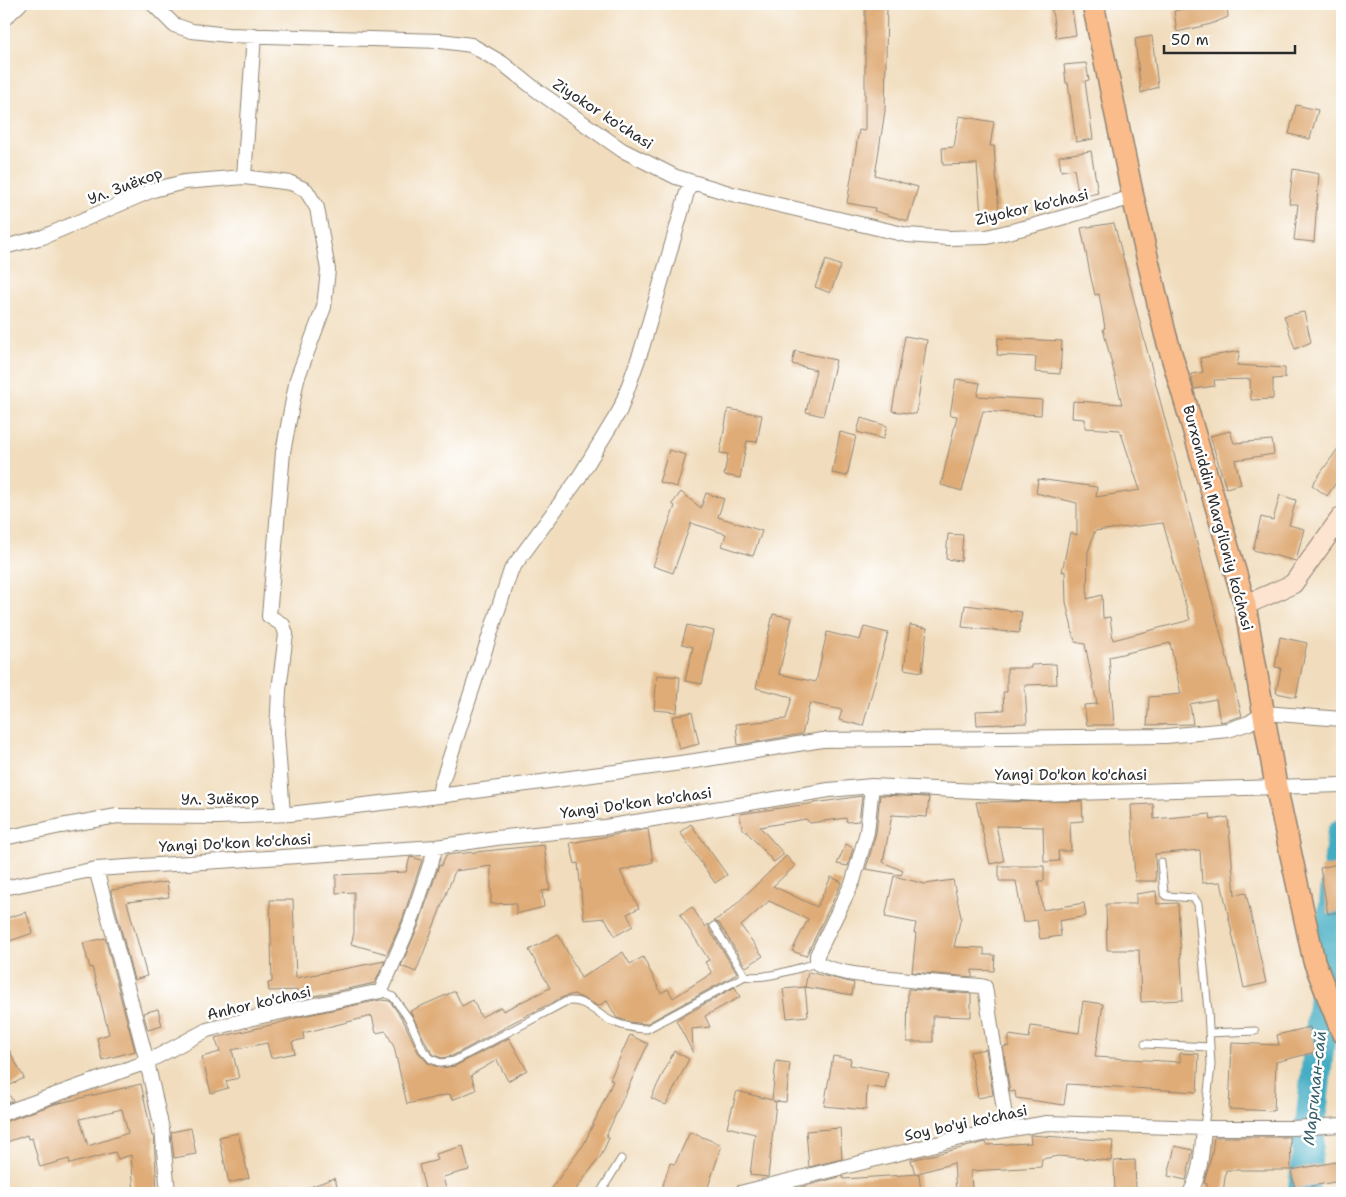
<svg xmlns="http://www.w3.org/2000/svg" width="1346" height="1197" viewBox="0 0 1346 1197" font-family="'Shantell Sans',sans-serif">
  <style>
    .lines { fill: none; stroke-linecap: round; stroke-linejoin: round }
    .river { stroke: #44adc3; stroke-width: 31 }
    .building { fill: #dfab76; fill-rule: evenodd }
    .lane-casing { stroke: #8e8474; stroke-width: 9 }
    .street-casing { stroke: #8e8474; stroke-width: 16 }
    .secondary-casing { stroke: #8e8474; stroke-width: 21 }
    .primary-casing { stroke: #8e8474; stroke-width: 24 }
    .lane { stroke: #fff; stroke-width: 7 }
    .street { stroke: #fff; stroke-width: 14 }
    .secondary { stroke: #fde4d1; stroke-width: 19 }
    .primary { stroke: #fabc8b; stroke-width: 21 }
    .labels { text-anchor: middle; stroke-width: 5; stroke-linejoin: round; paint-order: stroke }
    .street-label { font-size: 15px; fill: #2b2b2b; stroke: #fff }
    .water-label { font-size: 16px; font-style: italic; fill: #355f68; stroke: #fff }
  </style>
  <rect width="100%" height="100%" fill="#fff"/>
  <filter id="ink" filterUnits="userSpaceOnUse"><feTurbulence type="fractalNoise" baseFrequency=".02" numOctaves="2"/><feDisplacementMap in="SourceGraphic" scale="10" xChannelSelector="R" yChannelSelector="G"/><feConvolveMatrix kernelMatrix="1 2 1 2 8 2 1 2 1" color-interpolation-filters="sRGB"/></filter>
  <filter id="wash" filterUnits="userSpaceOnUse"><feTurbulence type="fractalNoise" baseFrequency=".0096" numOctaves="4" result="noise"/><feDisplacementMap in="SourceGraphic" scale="20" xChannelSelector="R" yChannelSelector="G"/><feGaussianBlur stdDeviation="1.12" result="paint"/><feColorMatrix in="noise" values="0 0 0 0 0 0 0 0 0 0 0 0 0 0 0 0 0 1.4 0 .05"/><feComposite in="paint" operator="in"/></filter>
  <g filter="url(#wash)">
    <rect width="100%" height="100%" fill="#f1ddbd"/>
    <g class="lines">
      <!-- river -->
      <path class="river" d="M1303,1193L1342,834"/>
    </g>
    <g id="blocks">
      <!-- building -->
      <path class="building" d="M865,4H887L885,111L875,175L918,187L908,221L874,211L875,208L847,203L859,130L865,131Z
        M1051,4H1071L1076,35L1056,38Z
        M1206,4H1227L1228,17L1211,24L1177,32L1174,11Z
        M1152,36L1158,87L1141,93L1135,39Z
        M1086,63L1089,80L1085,81L1093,139L1076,142L1068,83H1066L1064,65Z
        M1296,105L1318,110L1310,139L1289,134Z
        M959,116L994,122L990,146H994L999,214L981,215L977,164L943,165L942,148L954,147Z
        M1091,151L1098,193L1079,197L1074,169L1061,171L1059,156Z
        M1293,169L1319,174L1314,242L1294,240L1298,204H1289Z
        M1114,223L1242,716L1226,721L1220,722L1216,699L1190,704L1193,724L1147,725L1149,697L1181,694L1170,643L1109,657L1114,725H1087L1084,705L1097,704L1085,644L1075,642L1066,602L1065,571L1062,572L1070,532L1077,535V503L1036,493L1038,479L1097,487L1096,497L1140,490L1120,430L1085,428V419L1072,418L1073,401L1122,404L1103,329L1105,328L1099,294L1095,295L1091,278L1081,228ZM1163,523L1190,620L1113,640L1110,617L1103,618L1102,595L1087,599L1088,552L1095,531Z
        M826,260L841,266L830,293L815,287Z
        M1304,312L1311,342L1295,349L1284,316Z
        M905,336L927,340L916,414L892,411Z
        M998,338L1062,341L1060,374L1035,372L1036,357L997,355Z
        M795,351L836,360L823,416L806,412L816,370L792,364Z
        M1240,351L1237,365L1285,368V378L1273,379V399L1251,400L1250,379L1214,380L1215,386L1194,389L1191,374L1203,372L1200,358Z
        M956,379L980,383L977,396L1042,400L1041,415L983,411L962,491L941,485L957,416L950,415Z
        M728,409L762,415L757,442L747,441L740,478L724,475L728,454L720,453Z
        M861,418L887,426L883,439L857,432Z
        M1230,431L1234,443L1272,440L1274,454L1235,460L1241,484L1226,488L1210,436Z
        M840,432L856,436L847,476L832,473Z
        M1342,443V474L1327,496L1312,485Z
        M669,450L686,455L677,487L659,482Z
        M681,492L701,508L706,493L724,499L718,517L762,531L753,556L722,546L726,534L691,523L673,573L653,566L675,506L672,504Z
        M1280,495L1296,500L1289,525L1304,529L1296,561L1253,550L1261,517L1273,520Z
        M948,534L963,535L961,561L946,559Z
        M965,605L1022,612L1019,633L962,627Z
        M773,614L792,618L779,674L816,682L827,632L860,640L864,627L888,633L863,726L839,720L842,710L810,703L802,734L738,745L736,724L786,719L792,697L756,688Z
        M687,625L714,631L702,684L685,681L693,647L682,644Z
        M910,625L927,628L922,672L904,669Z
        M1280,637L1307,643L1296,697L1276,693L1281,668L1275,667Z
        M1056,664L1057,684L1025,685L1027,723L977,725L976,711L1004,710L1003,692H1007V668H1031V665Z
        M657,675L680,677L677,712L654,710Z
        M692,712L699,744L679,749L672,717Z
        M880,795L929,797L927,817L892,815L883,862L903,871L901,875L866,869L876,833Z
        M862,796L859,821L847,822L846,818L810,823L806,819L760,827L784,854L774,862L744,829H742L740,814Z
        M1082,801L1083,821L1070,822L1071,851H1058L1059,861L1044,862L1043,827L996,826L1004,861L990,864L976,802Z
        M1153,804L1154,819L1210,814L1211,820L1228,817L1235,895L1246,893L1266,983L1244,988L1221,882L1202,883L1200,850L1155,854L1156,881H1135L1131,805Z
        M691,824L727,875L715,883L680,832Z
        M648,829L653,862L620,871L639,908L627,914L633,926L615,936L605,918L584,920L578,863L575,864L570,843Z
        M846,844L853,848L848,866L837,864Z
        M544,845L550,890L542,891L544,907L516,914V903L491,904V866L455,871L416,972L401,966L418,927L439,865L441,866L446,855Z
        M786,856L795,866L773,886L817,907L831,877L842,882L806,956L792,951L808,919L769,901L741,926L763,956L746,967L719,923L714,921L730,910Z
        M410,857L422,860L402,921L387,954L351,944L354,933V892L336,893V875L406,872Z
        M1342,863V911L1328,914L1320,868Z
        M999,866H1044V881H1038L1043,910L1084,903L1086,916L1059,921L1061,936L1040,939L1037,920L1023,922L1016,881H999Z
        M894,876L925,884L953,880L961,917L954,947L984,948V955H995L994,971L972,970V977L912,972L916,933H914L916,923L885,917Z
        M167,882L169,897L127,902L147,976L134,980L111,890Z
        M1156,891L1157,904L1178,903L1183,1000L1141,1002L1139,950H1107L1106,904H1136V894Z
        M270,900H293L296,978L385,961L375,983L300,999L298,990L269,991L268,983L272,982Z
        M692,907L705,927L709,924V929L737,973L730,978L646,1024L630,1022L617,1018L607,1001L598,1006L574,994L563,997L504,1027V1028L452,1056L442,1058L434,1055L428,1047L410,1011L455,991L462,1006L473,1000L481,1017L501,1007L503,1011L550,988L529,950L558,934L581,978L623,952L630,964L643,957L661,993L668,989L673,998L712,973L705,962L709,960L680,915Z
        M26,912L33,933L4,943V919Z
        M105,938L135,1051L102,1060L97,1038L109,1034L92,967L90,968L83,943Z
        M808,972L854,983L852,995L805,987Z
        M735,987L740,997L705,1016L710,1027L692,1029L693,1053L676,1020Z
        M805,987L808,1016L787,1018L783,989Z
        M908,989L971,994V1017L933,1016V1042H907Z
        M380,1000L390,1001L404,1022L418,1052L429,1064L441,1068L455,1066L509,1038L527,1070L508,1081L497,1060L471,1075L476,1090L452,1100L450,1094L407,1104L394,1047L386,1031L376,1033L372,1016L303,1033L304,1039L292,1042L295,1053L271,1058L267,1043L232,1050L239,1078L226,1081L228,1088L211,1093L202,1057L220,1052L215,1038L275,1024L303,1016Z
        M1083,1001L1103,1004L1095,1057L1180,1062V1053L1199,1054L1197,1092L1067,1084L1064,1105L1016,1098L1015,1091L1010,1092L1003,1047L1009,1046V1035L1029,1038L1031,1026L1079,1033Z
        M158,1009L162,1026L148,1030L143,1013Z
        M1310,1027L1316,1052L1276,1062L1274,1111L1229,1109L1232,1043L1279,1045L1277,1035Z
        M630,1035L648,1044L606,1136L609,1138L601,1156L573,1193H548L584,1144L613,1081L610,1079Z
        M4,1041L24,1078L5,1088L13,1101L4,1104Z
        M986,1049L993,1095L978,1098L970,1052Z
        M674,1051L689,1059L666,1105L651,1098Z
        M833,1056L851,1059L850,1065L888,1072L885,1089L867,1086L866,1110L824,1106Z
        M776,1061L790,1063L786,1102L773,1101L776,1102L768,1177L750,1175L755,1134L727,1127L737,1091L772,1100Z
        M141,1084L152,1136H154L157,1193H134L131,1155L118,1159L115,1152L70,1164L69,1159L40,1167L32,1138L28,1139L27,1135L4,1143V1122L55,1104ZM122,1109L128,1133L88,1146L80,1119Z
        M191,1128L196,1154L174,1158L171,1132Z
        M840,1128L842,1159L809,1167L806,1131Z
        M690,1132L722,1145L706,1193H679L662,1188L670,1163L675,1164Z
        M238,1133L249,1178L229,1183L219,1137Z
        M1030,1135L1113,1141L1111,1161L1058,1156L1042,1159L1041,1167L971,1171L972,1193H956L954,1163L915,1174L911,1160L986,1142L987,1145L1031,1143Z
        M1214,1137H1290L1291,1170H1226L1223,1193H1206L1207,1184L1204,1183L1212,1154Z
        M463,1146L469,1170L443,1177L447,1193H426L419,1165L438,1160L436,1154Z
        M1175,1146L1193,1150L1186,1180L1168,1176Z
        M1135,1160L1136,1193H1115L1114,1161Z
        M1336,1162L1340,1181L1295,1189L1291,1170Z
        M919,1174L921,1193H779L843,1176V1179Z
        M334,1178L340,1193H297V1192Z"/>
    </g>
  </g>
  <g filter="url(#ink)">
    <use href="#blocks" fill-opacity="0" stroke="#8e8474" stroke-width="1"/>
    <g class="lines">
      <!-- lane casing -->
      <g class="lane-casing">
        <path id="lane" d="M1161,862L1164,893L1167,896L1194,898L1198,904L1208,1011L1211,1065L1204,1128
          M714,926L745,976C765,980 797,968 817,963
          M381,991L393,997L409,1019L423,1050L431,1059L441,1063L454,1061L565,1002C584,997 595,1013 611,1021C623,1026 634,1029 647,1029L745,976
          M1209,1033L1255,1031
          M1145,1044L1210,1047
          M600,1193L621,1159"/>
      </g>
      <!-- street casing -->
      <g class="street-casing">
        <path id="street" d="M153,4L174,25L192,31L228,35L441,41L471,45L502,63L539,92L622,150L676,177L732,194L907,235L948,238L987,237L1040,224L1133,197
          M4,19L20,4
          M244,177L254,35
          M690,182L642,348L620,410L578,479L511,570L441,785L439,796L695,761L822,740L1166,736L1228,730L1249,723L1264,713L1342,719
          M4,247L43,237L153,190L184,182L244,177L291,183L306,190L317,208L328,270L324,307L297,379L283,452L269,616L283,625L286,634L279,690L277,733L283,814
          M872,786L867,832L853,881L817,955V963C836,973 860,975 881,977C914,981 947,984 981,986L985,987L1007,1129
          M4,838L61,826L117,816L217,817L290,814L439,796
          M96,869L147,1062L162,1129L168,1193
          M4,888L96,869L436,847L496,838L605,827L829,790L872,786L1039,794L1342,785
          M4,1113L147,1062L207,1030L253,1018L381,991L410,924L436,847
          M740,1193L960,1138L1047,1123L1204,1128
          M1190,1193C1201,1173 1202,1151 1204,1128H1292L1342,1125"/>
      </g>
      <!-- secondary casing -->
      <g class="secondary-casing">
        <path id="secondary" d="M1245,605L1293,584L1342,516"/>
      </g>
      <!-- primary casing -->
      <g class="primary-casing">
        <path id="primary" d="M1093,4L1133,197L1165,333L1245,605L1276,786L1314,961L1342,1032"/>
      </g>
      <!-- lane -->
      <use href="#lane" class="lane"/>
      <!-- street -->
      <use href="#street" class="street"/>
      <!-- secondary -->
      <use href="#secondary" class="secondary"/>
      <!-- primary -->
      <use href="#primary" class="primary"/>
    </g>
  </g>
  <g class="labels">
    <!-- street labels -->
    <g class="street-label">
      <text transform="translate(603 114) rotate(33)" y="5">Ziyokor ko'chasi</text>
      <text transform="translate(125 186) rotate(-21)" y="5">Ул. Зиёкор</text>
      <text transform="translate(1032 207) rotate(-13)" y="5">Ziyokor ko'chasi</text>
      <text transform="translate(1218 518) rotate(75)" y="5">Burxoniddin Marg’iloniy ko’chasi</text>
      <text x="1071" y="780">Yangi Do'kon ko'chasi</text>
      <text transform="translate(220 799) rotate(-1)" y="5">Ул. Зиёкор</text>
      <text transform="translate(636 803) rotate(-8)" y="5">Yangi Do'kon ko'chasi</text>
      <text transform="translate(235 843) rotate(-3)" y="5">Yangi Do'kon ko'chasi</text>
      <text transform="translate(259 1003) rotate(-13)" y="5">Anhor ko'chasi</text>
      <text transform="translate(966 1123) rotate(-12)" y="5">Soy bo'yi ko'chasi</text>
    </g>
    <!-- water labels -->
    <g class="water-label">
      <text transform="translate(1314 1088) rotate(-84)" y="6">Маргилан-сай</text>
    </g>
  </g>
  <!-- margin -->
  <rect width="1346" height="1197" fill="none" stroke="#fff" stroke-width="20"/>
  <!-- scale -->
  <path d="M1164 45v8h131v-8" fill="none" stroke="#2b2b2b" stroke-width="2.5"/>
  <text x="1171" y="45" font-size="15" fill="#2b2b2b" stroke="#ffffff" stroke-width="4" paint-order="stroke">50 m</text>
</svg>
